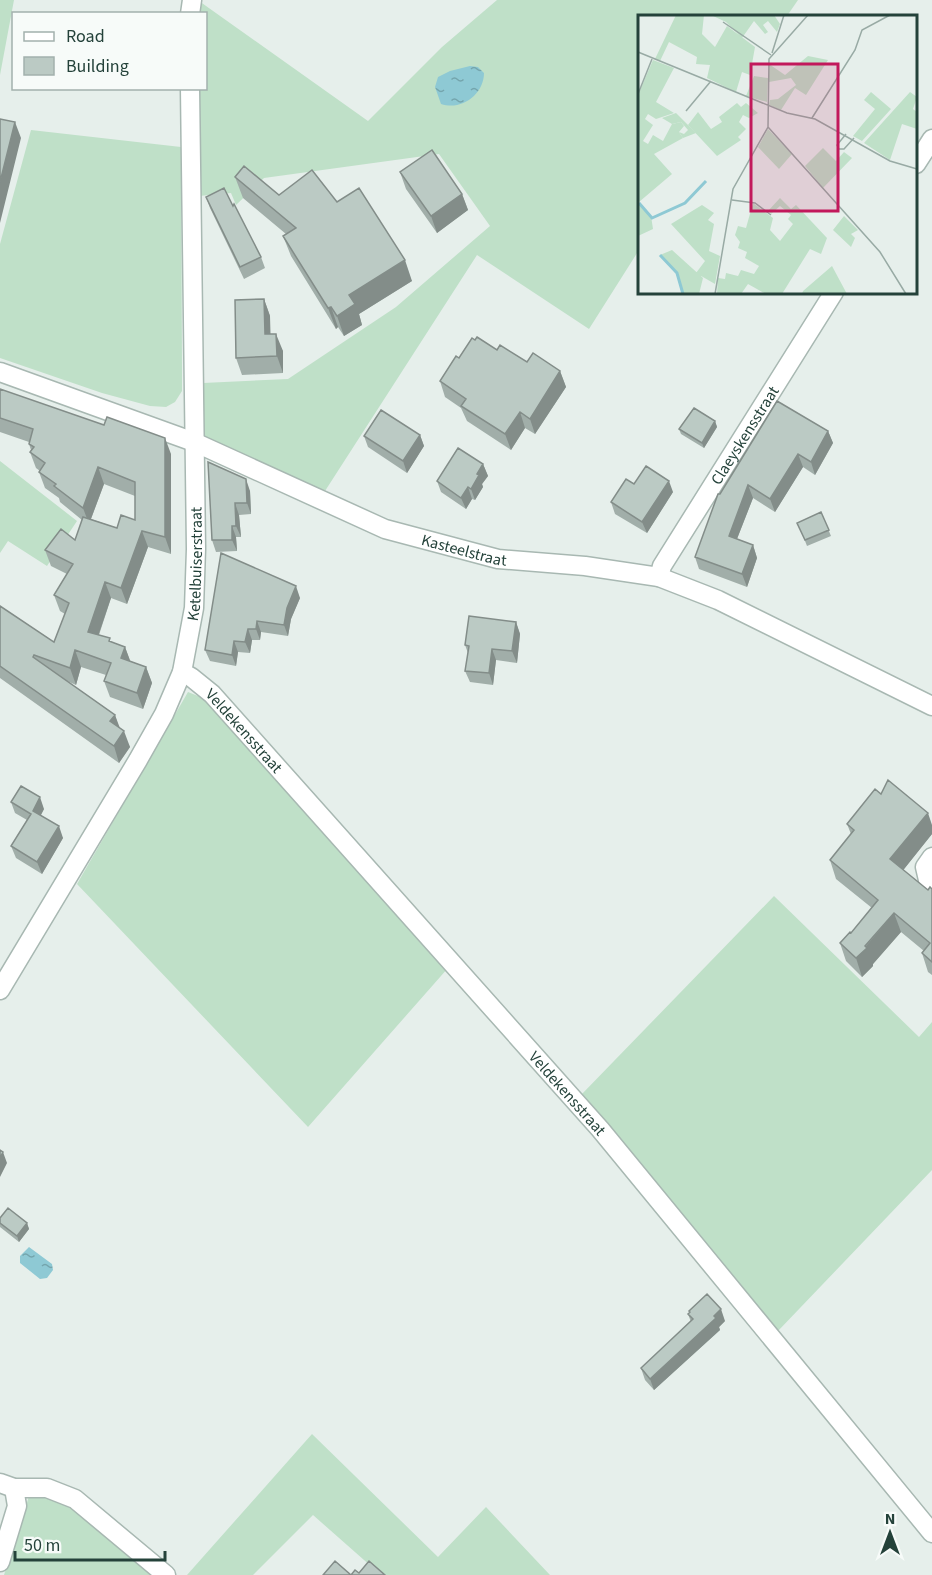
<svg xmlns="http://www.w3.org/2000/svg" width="932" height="1575" viewBox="0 0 932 1575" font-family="'Source Sans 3',sans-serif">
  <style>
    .grass { fill: #bfe0c8 }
    .water { fill: url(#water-ripples) }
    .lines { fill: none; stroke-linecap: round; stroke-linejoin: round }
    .minor-casing { stroke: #a8b8b2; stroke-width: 21 }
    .minor { stroke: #fff; stroke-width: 18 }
    .wall { fill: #a1aea9; fill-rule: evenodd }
    .shaded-wall { fill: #838d89 }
    .building { fill: #bbcac4; stroke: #838d89; stroke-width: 1.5 }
    .labels { text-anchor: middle; stroke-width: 6; stroke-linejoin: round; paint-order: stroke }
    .street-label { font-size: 16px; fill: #24423a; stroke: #f7fbf9 }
    .inset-river { fill: none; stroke: #8ec9d4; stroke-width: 3 }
    .inset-road { fill: none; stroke: #98aaa4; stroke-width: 1.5 }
    .view { fill: #c2185b; fill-opacity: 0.15; stroke: #c2185b; stroke-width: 3 }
    .inset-edge { fill: none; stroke: #24423a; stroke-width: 3 }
  </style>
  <defs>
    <pattern id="water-ripples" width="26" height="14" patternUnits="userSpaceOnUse" patternTransform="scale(1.5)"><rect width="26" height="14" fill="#8ec9d4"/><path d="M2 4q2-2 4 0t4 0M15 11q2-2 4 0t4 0" fill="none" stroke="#74a5ad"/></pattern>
  </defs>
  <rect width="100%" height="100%" fill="#e6efeb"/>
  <!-- grass -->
  <path class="grass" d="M0,0H14L0,75Z
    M497,0H798L787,16H640L639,250L589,329L477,255L325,491L202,438L203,383L288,379L396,307L490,226L439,154L264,178L236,205L231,193L199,196V89L206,88V14L199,13V1L368,121L442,47Z
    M31,130L181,147L182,368V391L175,402L166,407L150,406L102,393L0,358V244Z
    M0,461L77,521L47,566L8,541L0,553Z
    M188,692L203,698L448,968L308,1127L77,884Z
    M774,896L919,1037L932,1022V1170L778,1331L582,1094Z
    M312,1434L438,1557L486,1507L550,1575H381L313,1515L253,1575H187Z
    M30,1493L60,1499L157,1575H4Z"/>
  <!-- water -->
  <path class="water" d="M470,66L478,67L484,73C484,94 462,111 441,104L435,87L438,77L450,71Z
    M29,1247L52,1264L53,1270L47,1278L40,1279L20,1263V1256Z"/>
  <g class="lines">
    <!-- minor casing -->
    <g class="minor-casing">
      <g id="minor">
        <path d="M190,14L192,0"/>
        <path d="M916,164L932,139"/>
        <path id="s1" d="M0,372L194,442L385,529L498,559L585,566L659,577L718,600L932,706"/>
        <path id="s2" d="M659,577L662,566L834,292"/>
        <path id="s3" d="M182,672L191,677L212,694L600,1129L932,1533"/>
        <path d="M932,857L925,867L928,880L932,890"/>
        <path id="s4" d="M0,990L138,760L164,714L182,672L194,608L196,549L190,88"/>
        <path d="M0,1483L14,1488H47L75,1499L166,1575"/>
        <path d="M0,1562L17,1506L14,1488"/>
      </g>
    </g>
    <!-- minor -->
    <use href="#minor" class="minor"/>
  </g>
  <!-- wall -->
  <path class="wall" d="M400,172L462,194L468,210L437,233L406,189Z
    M235,177L279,195L337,202L412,281L359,314L362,325L344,336L338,327L336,329L291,256L283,236L286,234L243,198Z
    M206,197L233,206L261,257L265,268L244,279L210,208Z
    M264,299L270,316V334L283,351V373L242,375L236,358Z
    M497,350L527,362L560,371L566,387L535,434L525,428L511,450L467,421L461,408L445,397L440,381L459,358Z
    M0,389L171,454V554L148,547L127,604L111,598L99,635L111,642L125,647L130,661L146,667L152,683L143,709L110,697L104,681L106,675L81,667L76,685L67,681L115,715L119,728L130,747L119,763L0,678V606L54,642L65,614L60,611L54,595L67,574L51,566L45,550L75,540L82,520L60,502L59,498L45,488L39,472L40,471L36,468L30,452L31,450L29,444V442L0,432ZM104,484L135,496V520L117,528L91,519Z
    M715,421L717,427L704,448L681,434L679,429Z
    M828,431L833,443L815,475L803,467L775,512L753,498L737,539L753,545L757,558L747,587L699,569L695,557L720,494Z
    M420,435L424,446L407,473L368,447L364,436Z
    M208,462L250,491L251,514L239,515L241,537H236L237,551L216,552L212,540Z
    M483,464L488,476L482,484L483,487L475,500L472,499L466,509L441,492L437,481Z
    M634,484L673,492L647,533L615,514L611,502Z
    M821,512L831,536L807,546L800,528Z
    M221,553L300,598L291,619L288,636L261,632L260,640H252L250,653L238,652L236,666L210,661L205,650Z
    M516,622L520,634L517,663L496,660L493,685L470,682L465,671L468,653L465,645Z
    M11,802L44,809L41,815L63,838L42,874L16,858L11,846L27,820L15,813Z
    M847,824L932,834L903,870L928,890L932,889V975L928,972L922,953L924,951L901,932L873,964V966L862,977L846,961L840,943L851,933L872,908L836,879L830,860L851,834Z
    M0,1218L27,1223L29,1229L19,1242L0,1227Z
    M689,1311L725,1321L719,1327L720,1330L654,1390L645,1380L641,1368L691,1322L688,1314L690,1313Z"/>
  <!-- shaded-wall -->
  <path class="shaded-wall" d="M15,122L21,138L0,223V182Z
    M462,194L468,210L437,233L431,216Z
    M405,260L412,281L359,314L362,325L344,336L337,316L349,295Z
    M264,299L270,316L271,351L265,334Z
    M331,307L338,327L336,329L328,308Z
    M276,334L283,351V373L277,356Z
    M560,371L566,387L535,434L530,419Z
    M520,412L525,428L511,450L505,434Z
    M715,421L717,427L704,448L702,443Z
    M828,431L833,443L815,475L811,462Z
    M420,435L424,446L407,473L403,461Z
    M165,438L171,454V554L165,537Z
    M798,454L803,467L775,512L770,499Z
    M483,464L488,476L482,484L483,487L475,500L471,489L477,474Z
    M98,467L104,484L89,524L83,508Z
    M246,479L250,491L251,514L247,503Z
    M669,481L673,492L647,533L642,522Z
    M748,485L753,498L733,549L729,536Z
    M468,487L472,499L466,509L461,498Z
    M235,503L239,515L241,537L236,526Z
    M232,526L236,537L237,551L232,540Z
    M142,531L148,547L127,604L121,588Z
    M753,545L757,558L747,587L742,574Z
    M105,582L111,598L94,648L88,632Z
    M296,586L300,598L291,619L288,636L284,625L287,608Z
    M257,621L261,632L260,640L256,629Z
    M516,622L520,634L517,663L512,651Z
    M248,629L252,640L250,653L245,642Z
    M234,641L238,652L236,666L232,655Z
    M125,647L131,663L121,658Z
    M492,649L496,660L493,685L489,673Z
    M75,650L81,667L76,685L70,668Z
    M146,667L152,683L143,709L137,693Z
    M115,715L121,731L110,721Z
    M124,731L130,747L119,763L114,746Z
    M40,797L44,809L37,822L33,811Z
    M928,813L932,825V834L897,878L890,859Z
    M59,826L63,838L42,874L37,862Z
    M894,913L901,932L873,964V966L862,977L856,958Z
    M3,1152L7,1163L0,1177V1158Z
    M27,1223L29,1229L19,1242L17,1236Z
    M721,1309L725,1321L719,1327L720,1330L654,1390L650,1379Z"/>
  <!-- building -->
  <path class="building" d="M0,119L15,122L0,182Z
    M432,150L462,194L431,216L400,172Z
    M244,166L279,195L312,170L337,202L359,188L405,260L349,295L355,304L337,316L331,307L328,308L283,236L296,228L235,177Z
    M224,188L233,206L234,204L261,257L240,267L206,197Z
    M264,299L265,334H276L277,356L236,358L235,300Z
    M477,337L497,350L500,345L527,362L533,353L560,371L530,419L520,412L505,434L461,406L466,399L440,381L456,356L459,358L472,338L475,340Z
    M0,389L104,425L107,417L165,438V537L142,531L121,588L105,582L88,632L110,638L109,641L125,647L121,658L146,667L137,693L104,681L111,663L75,650L70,668L34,655L33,657L115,715L110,721L124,731L114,746L0,666V606L54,642L69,603L54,595L73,564L45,550L61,529L75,540L83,517L117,528L121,515L135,520V482L98,467L83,508L54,486L56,484L39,472L45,463L30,452L34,447L29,444L33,429L0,418Z
    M777,401L828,431L811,462L798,454L770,499L748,485L729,536L753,545L742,574L695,557L718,494H720Z
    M694,408L715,421L702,443L679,429Z
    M381,410L420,435L403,461L364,436Z
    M458,448L483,464L477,474L479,475L471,489L468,487L461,498L437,481Z
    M208,462L246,479L247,503H235L236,526H232V540H212Z
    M646,466L669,481L642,522L611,502L626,479L634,484Z
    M821,512L829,530L805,540L797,523Z
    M221,553L296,586L287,608L284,625L257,621L256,629H248L245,642L234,641L232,655L205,650Z
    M469,616L516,622L512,651L492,649L489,673L465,671L469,646L465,645Z
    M888,780L928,813L890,859L928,890L930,887L932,889V962L922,953L930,943L894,913L865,946L867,948L856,958L840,943L850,932L851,933L878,900L830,860L854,830L847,824L875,789L881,794Z
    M21,786L40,797L33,811L59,826L37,862L11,846L31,814L11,802Z
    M0,1150L3,1152L0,1158Z
    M8,1208L27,1223L17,1236L0,1223V1218Z
    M707,1294L721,1309L714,1316L716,1318L650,1379L641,1368L693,1319L688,1314L690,1312L689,1311Z
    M335,1561L351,1575H323Z
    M369,1561L385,1575H351L355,1570L359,1573Z"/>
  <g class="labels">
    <!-- street labels -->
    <g class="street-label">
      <text dy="6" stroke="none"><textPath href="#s2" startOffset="166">Claeyskensstraat</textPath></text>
      <text dy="6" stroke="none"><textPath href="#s1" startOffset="498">Kasteelstraat</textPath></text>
      <text dy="6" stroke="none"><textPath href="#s4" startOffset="476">Ketelbuiserstraat</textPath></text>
      <text dy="6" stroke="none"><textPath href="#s3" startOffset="86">Veldekensstraat</textPath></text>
      <text dy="6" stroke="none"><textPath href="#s3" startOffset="572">Veldekensstraat</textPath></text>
    </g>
  </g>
  <!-- overview -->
  <g transform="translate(638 15)">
    <rect width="279" height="279" fill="#e6efeb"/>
    <path d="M38,0H66L64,19L77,32L89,11L117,32L112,60L104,57L98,77L69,63L72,50L58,49L59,42L31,27L22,46L17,44ZM73,0H136L142,9L139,17L130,6L125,10L130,17L127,19L116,6L104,23L88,7ZM170,41L190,45L168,80L157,73L143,95L131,90L132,85L140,84L158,70L153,63L131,67V49L147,60ZM15,45L36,53L18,87L36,98L18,104L10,99L7,104L15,110L5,126L10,129L15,120L25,126L34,109L43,107L46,111L41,117L45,123L16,139L34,159L1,187L13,201L15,214L0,221V80ZM116,61L130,63L129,87L108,81ZM233,77L253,94L224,126L215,121L237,94L226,85ZM272,77L279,82L275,94L279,97V114L264,109L252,145L226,128ZM99,88L103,92L108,88L120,98L111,103L105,100L101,107L108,114L100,122L103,125L79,141L50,110L60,97L73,114L84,107L81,102ZM130,114L154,139L141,154L120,132ZM185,133L198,146L206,137L214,143L185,173L167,151ZM142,183L153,194L158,190L189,223L183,239L172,234L144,279H128L110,269L103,279H79L80,263L87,264L88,258L100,261L103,255L116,259L121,251L107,243L109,237L100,233L102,227L97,220L100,211L108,213L115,188L135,203L132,215L142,226L155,209L150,204L153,200L142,191L133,199L130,196ZM64,190L76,198L70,205L76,209L71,236L82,241L77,269L58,258L67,246L33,209ZM206,201L220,215L213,219L217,223L213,232L195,215ZM34,235L65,263L61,279H44L39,259L22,240ZM194,251L209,279H164L165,276Z" fill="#bfe0c8"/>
    <path d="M38,98L58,118L45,123L41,117L46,119L50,115L43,107L34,109L24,103Z" fill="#bfe0c8"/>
    <path class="inset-river" d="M1,188L14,203L47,188L68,166M22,240L39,258L45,279"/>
    <path class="inset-road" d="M85,7L133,40M0,37L149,98L177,104L252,146L279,154M134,38L146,0M0,79L14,44M48,96L73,66M174,103L217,35L224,15L252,0M130,112L242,237L268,279M208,119L199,130L201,134H206L216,123M94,185L117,188L133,200M77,279L95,174L130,112L131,44L170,0"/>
    <path class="view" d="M113,49H200V196H113Z"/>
    <rect width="279" height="279" class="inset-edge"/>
  </g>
  <!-- legend -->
  <rect x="12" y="12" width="195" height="78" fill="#f7fbf9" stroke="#a3b1ad" stroke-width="1.5"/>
  <rect x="24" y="32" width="30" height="9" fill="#ffffff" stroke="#a3b1ad" stroke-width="1.5"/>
  <text x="66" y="42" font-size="18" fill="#24423a">Road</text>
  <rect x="24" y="57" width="30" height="18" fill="#bbcac4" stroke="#a3b1ad" stroke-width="1.5"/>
  <text x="66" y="72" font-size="18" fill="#24423a">Building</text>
  <!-- north arrow -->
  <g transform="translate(890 1533)" stroke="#f7fbf9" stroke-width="4.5" paint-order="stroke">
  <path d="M0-4.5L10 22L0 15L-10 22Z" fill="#24423a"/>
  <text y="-9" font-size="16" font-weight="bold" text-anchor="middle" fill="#24423a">N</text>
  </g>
  <!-- scale -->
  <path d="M15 1551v9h150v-9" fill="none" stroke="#24423a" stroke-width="3"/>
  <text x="24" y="1551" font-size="18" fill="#24423a" stroke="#f7fbf9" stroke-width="4.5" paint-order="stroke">50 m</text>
</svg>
